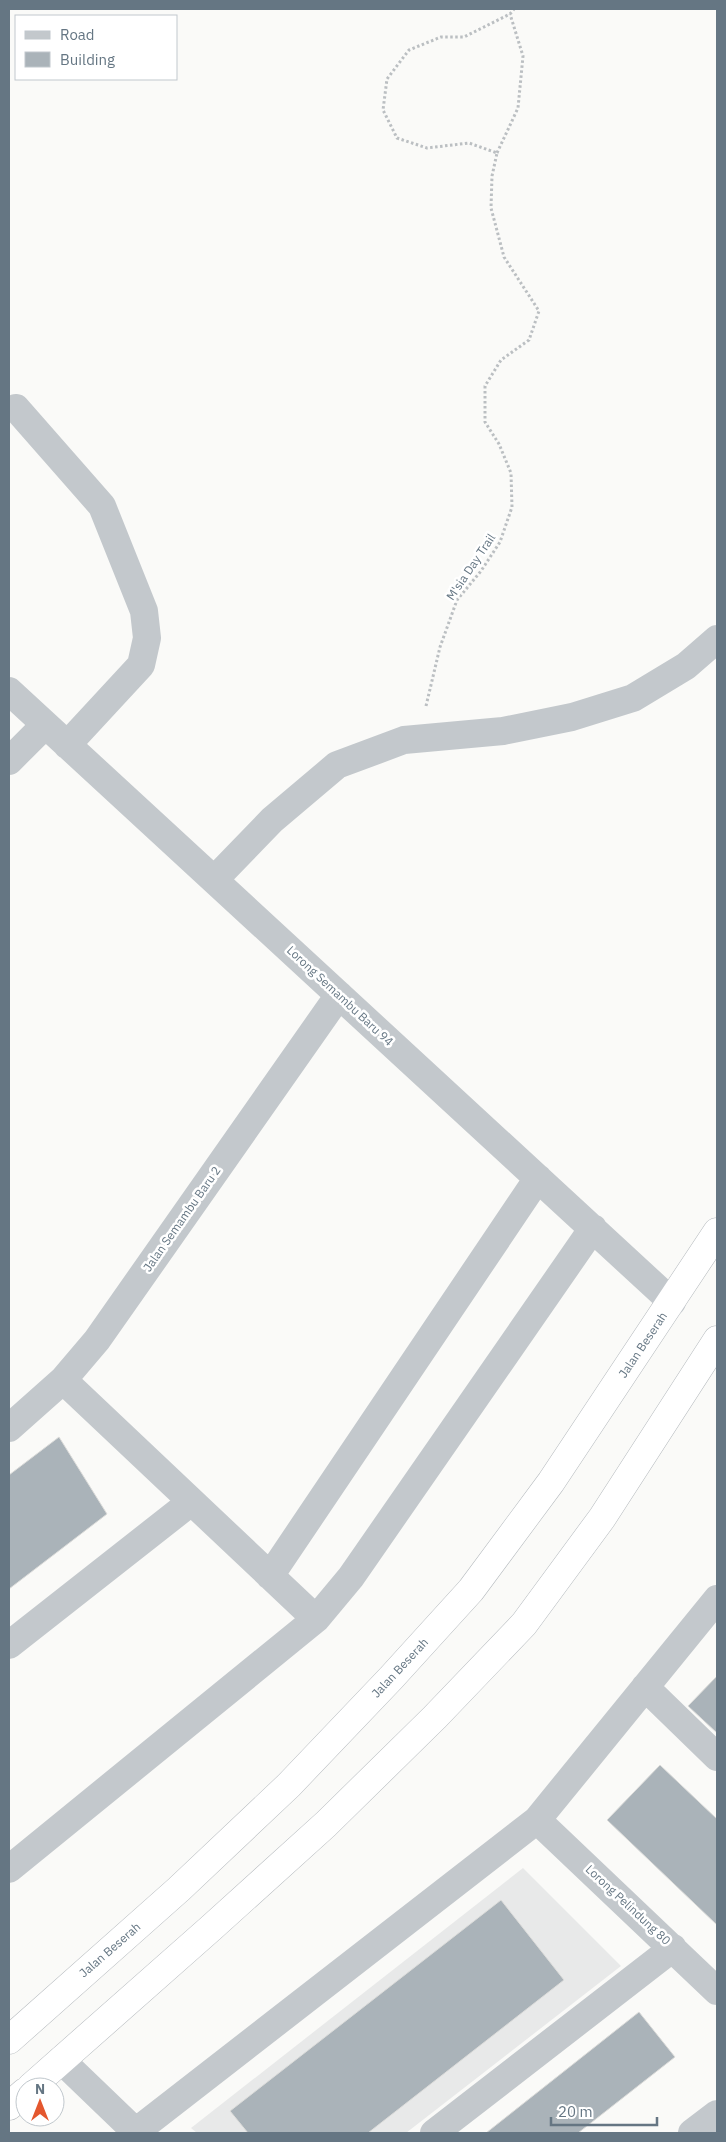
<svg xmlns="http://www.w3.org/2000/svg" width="726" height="2142" viewBox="0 0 726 2142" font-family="'IBM Plex Sans',sans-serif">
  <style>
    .built { fill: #e8e9e9 }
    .building { fill: #aab3b9; stroke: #dcdcda }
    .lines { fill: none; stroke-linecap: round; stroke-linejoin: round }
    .highway-casing { stroke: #b4b9bd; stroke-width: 29 }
    .path { stroke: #bbbfc2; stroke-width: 3; stroke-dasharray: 2.5 2.5; stroke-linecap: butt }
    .minor { stroke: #c3c8cc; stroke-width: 28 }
    .highway { stroke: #fff; stroke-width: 28 }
    .labels { text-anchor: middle; stroke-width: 5; stroke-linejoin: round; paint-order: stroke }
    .street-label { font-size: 12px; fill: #657683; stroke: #fff }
  </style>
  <rect width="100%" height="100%" fill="#fafaf8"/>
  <!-- built -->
  <path class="built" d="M523,1868L621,1966L406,2133H197L191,2128Z"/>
  <!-- building -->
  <path class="building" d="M59,1437L107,1514L9,1589V1475Z
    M717,1676V1733L688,1706Z
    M660,1765L717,1819V1925L607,1820Z
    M501,1900L564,1980L368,2133H248L230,2111Z
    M639,2012L675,2057L578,2133H486Z"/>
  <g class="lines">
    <!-- highway casing -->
    <g class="highway-casing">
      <path id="highway" d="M9,2040L179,1889L289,1785L391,1678L471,1590L551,1482L717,1232
        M31,2087L211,1928L326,1824L435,1717L524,1624L602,1518L717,1340
        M9,2106L25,2092"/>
    </g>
    <!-- path -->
    <path class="path" d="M497,153L518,108L523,56L510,14
      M426,706L440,647L457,600L481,571L500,542L512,507L511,473L499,444L485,422V386L501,360L529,340L539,311L504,257L491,208L492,176L497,153L469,143L427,148L397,138L383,110L387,79L409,50L441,37H464L510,14L514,9"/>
    <!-- minor -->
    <path class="minor" d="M16,408L102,506L144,611L147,638L141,665L67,745
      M9,691L672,1302
      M9,761L45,725
      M214,880L272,820L337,765L404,740L503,731L572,717L633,698L686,666L717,639
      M63,1380L316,1619
      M9,1428L63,1380L97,1340L339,995
      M270,1576L538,1178
      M9,1645L191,1502
      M645,1687L717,1757
      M537,1820L717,1991
      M9,1869L316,1619L351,1577L593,1228
      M61,2060L137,2133
      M134,2133L537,1820L717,1599
      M434,2133L673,1948
      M692,2133L717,2114"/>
    <!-- highway -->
    <use href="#highway" class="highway"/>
  </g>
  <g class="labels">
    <!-- street labels -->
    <g class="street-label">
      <text transform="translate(471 567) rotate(-56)" y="4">M'sia Day Trail</text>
      <text transform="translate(340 996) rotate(43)" y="4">Lorong Semambu Baru 94</text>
      <text transform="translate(182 1219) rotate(-55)" y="4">Jalan Semambu Baru 2</text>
      <text transform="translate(643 1345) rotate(-56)" y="4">Jalan Beserah</text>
      <text transform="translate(400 1668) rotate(-47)" y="4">Jalan Beserah</text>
      <text transform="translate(628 1905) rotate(43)" y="4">Lorong Pelindung 80</text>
      <text transform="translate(110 1950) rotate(-41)" y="4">Jalan Beserah</text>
    </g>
  </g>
  <!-- border -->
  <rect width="726" height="2142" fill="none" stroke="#657683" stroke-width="20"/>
  <!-- legend -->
  <rect x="15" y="15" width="162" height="65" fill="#ffffff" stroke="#c1c8cd"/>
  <rect x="25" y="31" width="25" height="8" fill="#c3c8cc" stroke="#c1c8cd"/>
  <text x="60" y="40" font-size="15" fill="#657683">Road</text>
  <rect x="25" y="52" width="25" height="15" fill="#aab3b9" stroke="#c1c8cd"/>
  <text x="60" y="65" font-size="15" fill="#657683">Building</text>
  <!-- north arrow -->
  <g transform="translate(40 2102)"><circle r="24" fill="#ffffff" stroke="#c1c8cd"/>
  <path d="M0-4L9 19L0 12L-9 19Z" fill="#e4572e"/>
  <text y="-8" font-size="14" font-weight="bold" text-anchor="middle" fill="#657683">N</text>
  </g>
  <!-- scale -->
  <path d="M551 2117v8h106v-8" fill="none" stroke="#657683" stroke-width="2.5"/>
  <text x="558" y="2117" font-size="15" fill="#657683" stroke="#ffffff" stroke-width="4" paint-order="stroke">20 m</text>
</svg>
